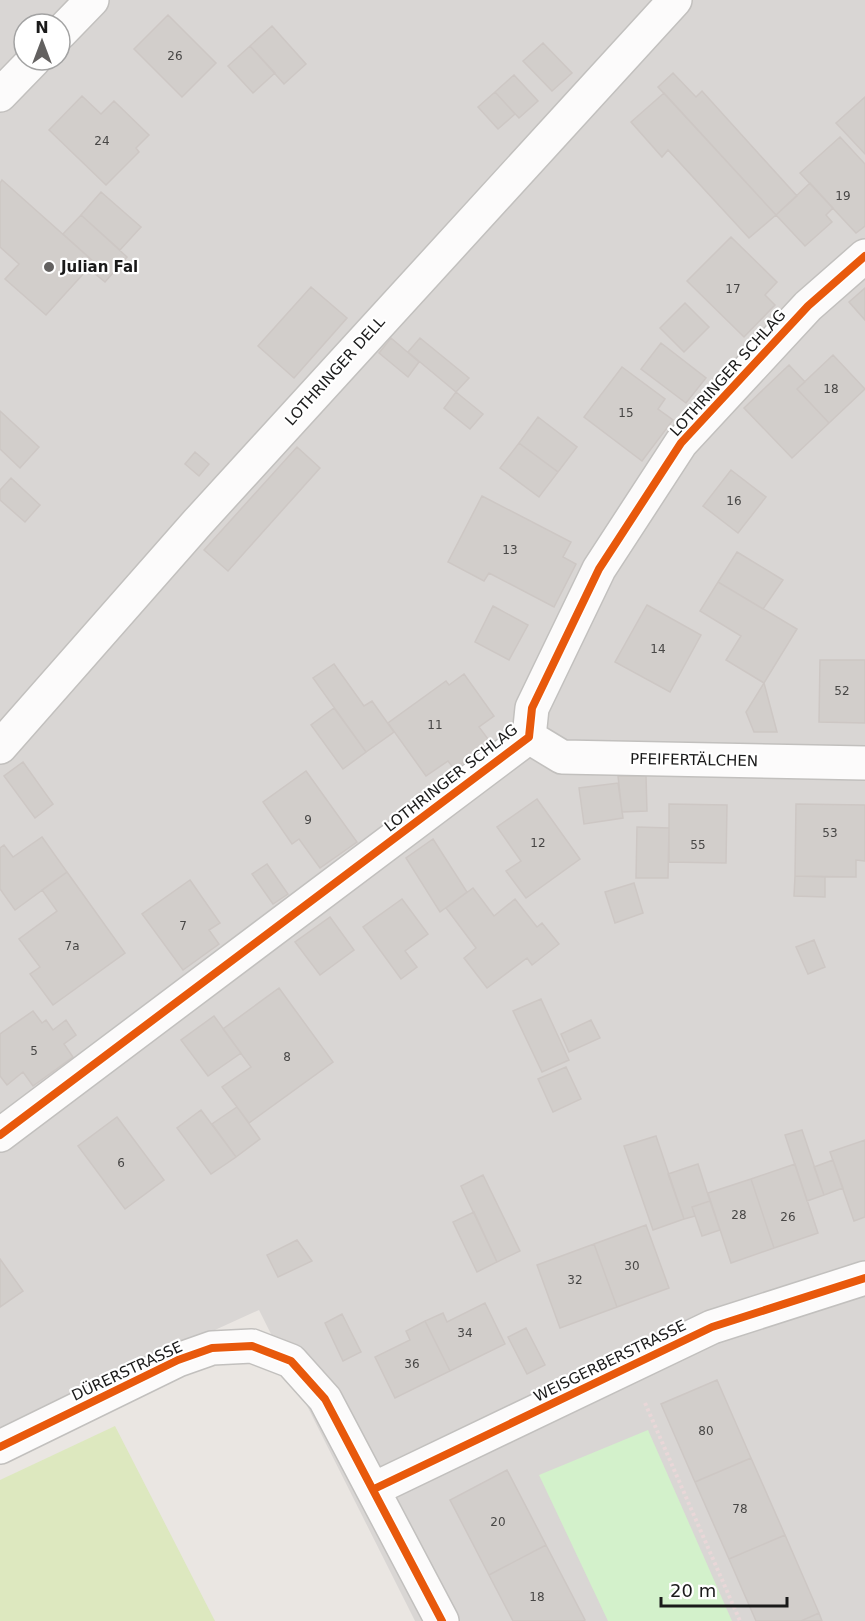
<svg xmlns="http://www.w3.org/2000/svg" width="865" height="1621" viewBox="0 0 865 1621" font-family="'DejaVu Sans',sans-serif">
  <rect width="100%" height="100%" fill="#eae6e2"/>
  <!-- residential -->
  <path fill="#d9d6d4" fill-rule="evenodd" d="M0,0H865V1621H415L259,1310L0,1428ZM24,24H60V60H24Z"/>
  <!-- grass -->
  <path fill="#dde8bf" d="M115,1426L215,1621H0V1480Z"/>
  <!-- park -->
  <path fill="#d3f1cb" d="M648,1430L732,1621H608L539,1475Z"/>
  <!-- building -->
  <path fill="#d2cecb" stroke="#cdc7c4" stroke-width="1.5" d="M168,15L216,63L182,97L134,49Z
    M272,26L306,64L284,84L250,46Z
    M543,43L572,73L552,91L523,61Z
    M250,46L275,73L253,93L228,66Z
    M673,73L696,97L702,91L797,196L776,215L658,87Z
    M514,75L538,101L519,118L495,92Z
    M495,92L515,114L498,129L478,107Z
    M664,93L776,215L749,238L668,150L662,157L631,122Z
    M82,96L101,114L114,101L149,135L136,148L139,152L106,185L49,130Z
    M865,97V154L836,123Z
    M840,137L865,164V226L856,233L800,173Z
    M2,180L94,262L46,315L5,279L19,264L0,247V183Z
    M810,183L833,208L826,215L832,222L805,246L776,215Z
    M101,192L141,227L120,250L81,215Z
    M81,215L127,257L105,282L88,268L94,262L63,234Z
    M731,237L777,282L765,295L775,305L744,337L687,281Z
    M311,287L347,318L294,378L258,346Z
    M865,288V320L849,302Z
    M685,303L709,327L684,352L660,328Z
    M391,338L419,362L408,377L379,353Z
    M420,338L469,378L456,392L408,352Z
    M661,343L706,378L686,403L641,369Z
    M833,355L865,389L829,423L797,389Z
    M789,365L805,382L797,389L829,423L792,458L744,408Z
    M622,367L665,399L658,409L673,420L642,461L584,417Z
    M456,392L483,414L470,429L444,408Z
    M0,411L39,447L20,468L0,449Z
    M538,417L577,447L558,472L519,443Z
    M519,443L558,472L539,497L500,468Z
    M297,447L320,468L228,571L204,550Z
    M195,452L209,464L199,476L185,464Z
    M731,470L766,497L738,533L703,506Z
    M11,478L40,505L25,522L0,500V490Z
    M482,496L571,542L563,557L576,564L554,607L489,573L484,581L448,562Z
    M737,552L783,580L763,609L718,582Z
    M718,582L797,629L764,683L726,660L741,636L700,611Z
    M647,605L701,635L670,692L615,662Z
    M493,606L528,625L509,660L475,642Z
    M820,660H865V723L819,722Z
    M334,664L364,706L372,701L394,732L366,752L313,678Z
    M464,674L494,716L479,727L491,743L454,769L448,761L426,776L388,723L446,681L449,685Z
    M764,683L777,732H754L746,712Z
    M334,708L366,752L343,769L311,725Z
    M23,762L53,804L35,818L4,776Z
    M306,771L357,842L320,868L299,839L292,844L263,802Z
    M618,776H646L647,811L622,812Z
    M618,783L623,818L584,824L579,788Z
    M537,799L580,859L526,898L506,871L521,861L497,827Z
    M669,804L727,805L726,863L669,862Z
    M796,804L865,805V861L856,860V877L795,876Z
    M637,827L669,828L668,878H636Z
    M42,837L67,872L15,910L0,889V848L4,845L13,857Z
    M433,839L467,892L440,912L406,858Z
    M267,864L288,894L273,904L252,874Z
    M67,872L125,953L53,1005L30,974L40,967L19,939L57,911L42,890Z
    M795,876L825,877V897L794,896Z
    M190,880L220,923L209,930L219,944L183,970L142,914Z
    M634,883L643,913L615,923L605,892Z
    M473,888L494,916L515,899L537,927L542,923L559,944L532,965L527,958L487,988L464,958L476,948L446,908Z
    M402,899L428,934L405,951L417,967L401,979L363,927Z
    M330,917L354,950L320,975L295,942Z
    M814,940L825,967L808,974L796,947Z
    M279,988L333,1062L249,1123L222,1087L251,1067L223,1029Z
    M541,999L569,1060L542,1072L513,1011Z
    M33,1011L42,1023L46,1020L53,1030L66,1020L76,1035L64,1044L73,1057L33,1086L23,1072L7,1085L0,1076V1034Z
    M214,1016L241,1053L208,1076L181,1040Z
    M591,1020L600,1038L569,1052L561,1034Z
    M566,1067L581,1099L553,1112L538,1079Z
    M237,1107L260,1139L236,1157L212,1124Z
    M201,1110L236,1157L211,1174L177,1128Z
    M117,1117L164,1180L125,1209L78,1146Z
    M802,1130L824,1195L807,1201L785,1135Z
    M656,1136L684,1219L653,1230L624,1146Z
    M865,1140V1217L854,1221L830,1152Z
    M833,1160L843,1188L824,1195L814,1167Z
    M698,1164L710,1201L692,1207L695,1216L684,1219L668,1174Z
    M795,1164L818,1233L774,1248L751,1179Z
    M483,1175L520,1251L497,1262L461,1186Z
    M751,1179L774,1248L731,1263L708,1193Z
    M710,1201L720,1230L702,1236L692,1207Z
    M474,1212L497,1262L477,1272L453,1222Z
    M646,1225L669,1288L617,1307L594,1244Z
    M297,1240L312,1261L278,1277L267,1255Z
    M594,1244L617,1307L560,1328L537,1265Z
    M0,1259L23,1291L0,1307Z
    M485,1303L505,1344L450,1371L425,1321L443,1313L447,1322Z
    M342,1314L361,1352L343,1361L325,1323Z
    M425,1321L450,1371L395,1398L375,1357L410,1340L406,1331Z
    M526,1328L545,1365L527,1374L508,1337Z
    M717,1380L751,1458L695,1482L661,1404Z
    M751,1458L785,1535L729,1559L695,1482Z
    M507,1470L546,1545L489,1575L450,1500Z
    M785,1535L819,1613L801,1621H756L729,1559Z
    M546,1545L585,1620L583,1621H513L489,1575Z
    M819,1613L822,1621H801Z"/>
  <g fill="none" stroke-linecap="round" stroke-linejoin="round">
    <!-- minor casing -->
    <g stroke="#c2c0be" stroke-width="36">
      <path id="minor" d="M60,33L92,0
        M0,95L34,60
        M529,737L562,757L865,763
        M0,747L198,522L675,0
        M0,1135L529,737L532,708L599,569L681,443L808,306L865,256
        M0,1447L178,1360L212,1348L252,1346L291,1361L325,1399L442,1621
        M374,1489L712,1327L865,1278"/>
    </g>
    <!-- path -->
    <path stroke="#e9d7d8" stroke-width="4" stroke-dasharray="3 3" stroke-linecap="butt" d="M645,1403L740,1621"/>
    <!-- minor -->
    <use href="#minor" stroke="#fcfbfb" stroke-width="33"/>
    <!-- cycleway casing -->
    <g stroke="#fff" stroke-width="11">
      <path id="cycleway" d="M0,1135L529,737L532,708L599,569L681,443L808,306L865,256
        M0,1447L178,1360L212,1348L252,1346L291,1361L325,1399L442,1621
        M374,1489L712,1327L865,1278"/>
    </g>
    <!-- cycleway -->
    <use href="#cycleway" stroke="#e8590c" stroke-width="8"/>
  </g>
  <!-- markers -->
  <circle fill="#636160" stroke="#fff" stroke-width="2" cx="49" cy="267" r="6"/>
  <g text-anchor="middle" stroke-width="4.5" stroke-linejoin="round" paint-order="stroke">
    <!-- number labels -->
    <g font-size="12" fill="#484746">
      <text x="175" y="60">26</text>
      <text x="102" y="145">24</text>
      <text x="843" y="200">19</text>
      <text x="733" y="293">17</text>
      <text x="831" y="393">18</text>
      <text x="626" y="417">15</text>
      <text x="734" y="505">16</text>
      <text x="510" y="554">13</text>
      <text x="658" y="653">14</text>
      <text x="842" y="695">52</text>
      <text x="435" y="729">11</text>
      <text x="308" y="824">9</text>
      <text x="830" y="837">53</text>
      <text x="538" y="847">12</text>
      <text x="698" y="849">55</text>
      <text x="183" y="930">7</text>
      <text x="72" y="950">7a</text>
      <text x="34" y="1055">5</text>
      <text x="287" y="1061">8</text>
      <text x="121" y="1167">6</text>
      <text x="739" y="1219">28</text>
      <text x="788" y="1221">26</text>
      <text x="632" y="1270">30</text>
      <text x="575" y="1284">32</text>
      <text x="465" y="1337">34</text>
      <text x="412" y="1368">36</text>
      <text x="706" y="1435">80</text>
      <text x="740" y="1513">78</text>
      <text x="498" y="1526">20</text>
      <text x="537" y="1601">18</text>
    </g>
    <!-- poi labels -->
    <g font-size="15" font-weight="bold" fill="#1a1a1a" stroke="#fff" text-anchor="start">
      <text x="61" y="272">Julian Fal</text>
    </g>
    <!-- street labels -->
    <g font-size="15" fill="#1a1a1a" stroke="#fff">
      <text transform="translate(335 371) rotate(-48)" y="5">LOTHRINGER DELL</text>
      <text transform="translate(728 373) rotate(-48)" y="5">LOTHRINGER SCHLAG</text>
      <text transform="translate(694 760) rotate(1)" y="5">PFEIFERTÄLCHEN</text>
      <text transform="translate(451 778) rotate(-38)" y="5">LOTHRINGER SCHLAG</text>
      <text transform="translate(610 1361) rotate(-26)" y="5">WEISGERBERSTRASSE</text>
      <text transform="translate(127 1371) rotate(-25)" y="5">DÜRERSTRASSE</text>
    </g>
  </g>
  <!-- north arrow -->
  <g transform="translate(42 42)"><circle r="28" fill="#ffffff" stroke="#a3a3a3" stroke-width="1.5"/>
  <path d="M0-4.5L10 22L0 15L-10 22Z" fill="#636160"/>
  <text y="-9" font-size="16" font-weight="bold" text-anchor="middle" fill="#1a1a1a">N</text>
  </g>
  <!-- scale -->
  <path d="M661 1597v9h126v-9" fill="none" stroke="#1a1a1a" stroke-width="3"/>
  <text x="670" y="1597" font-size="18" fill="#1a1a1a" stroke="#ffffff" stroke-width="4.5" paint-order="stroke">20 m</text>
</svg>
